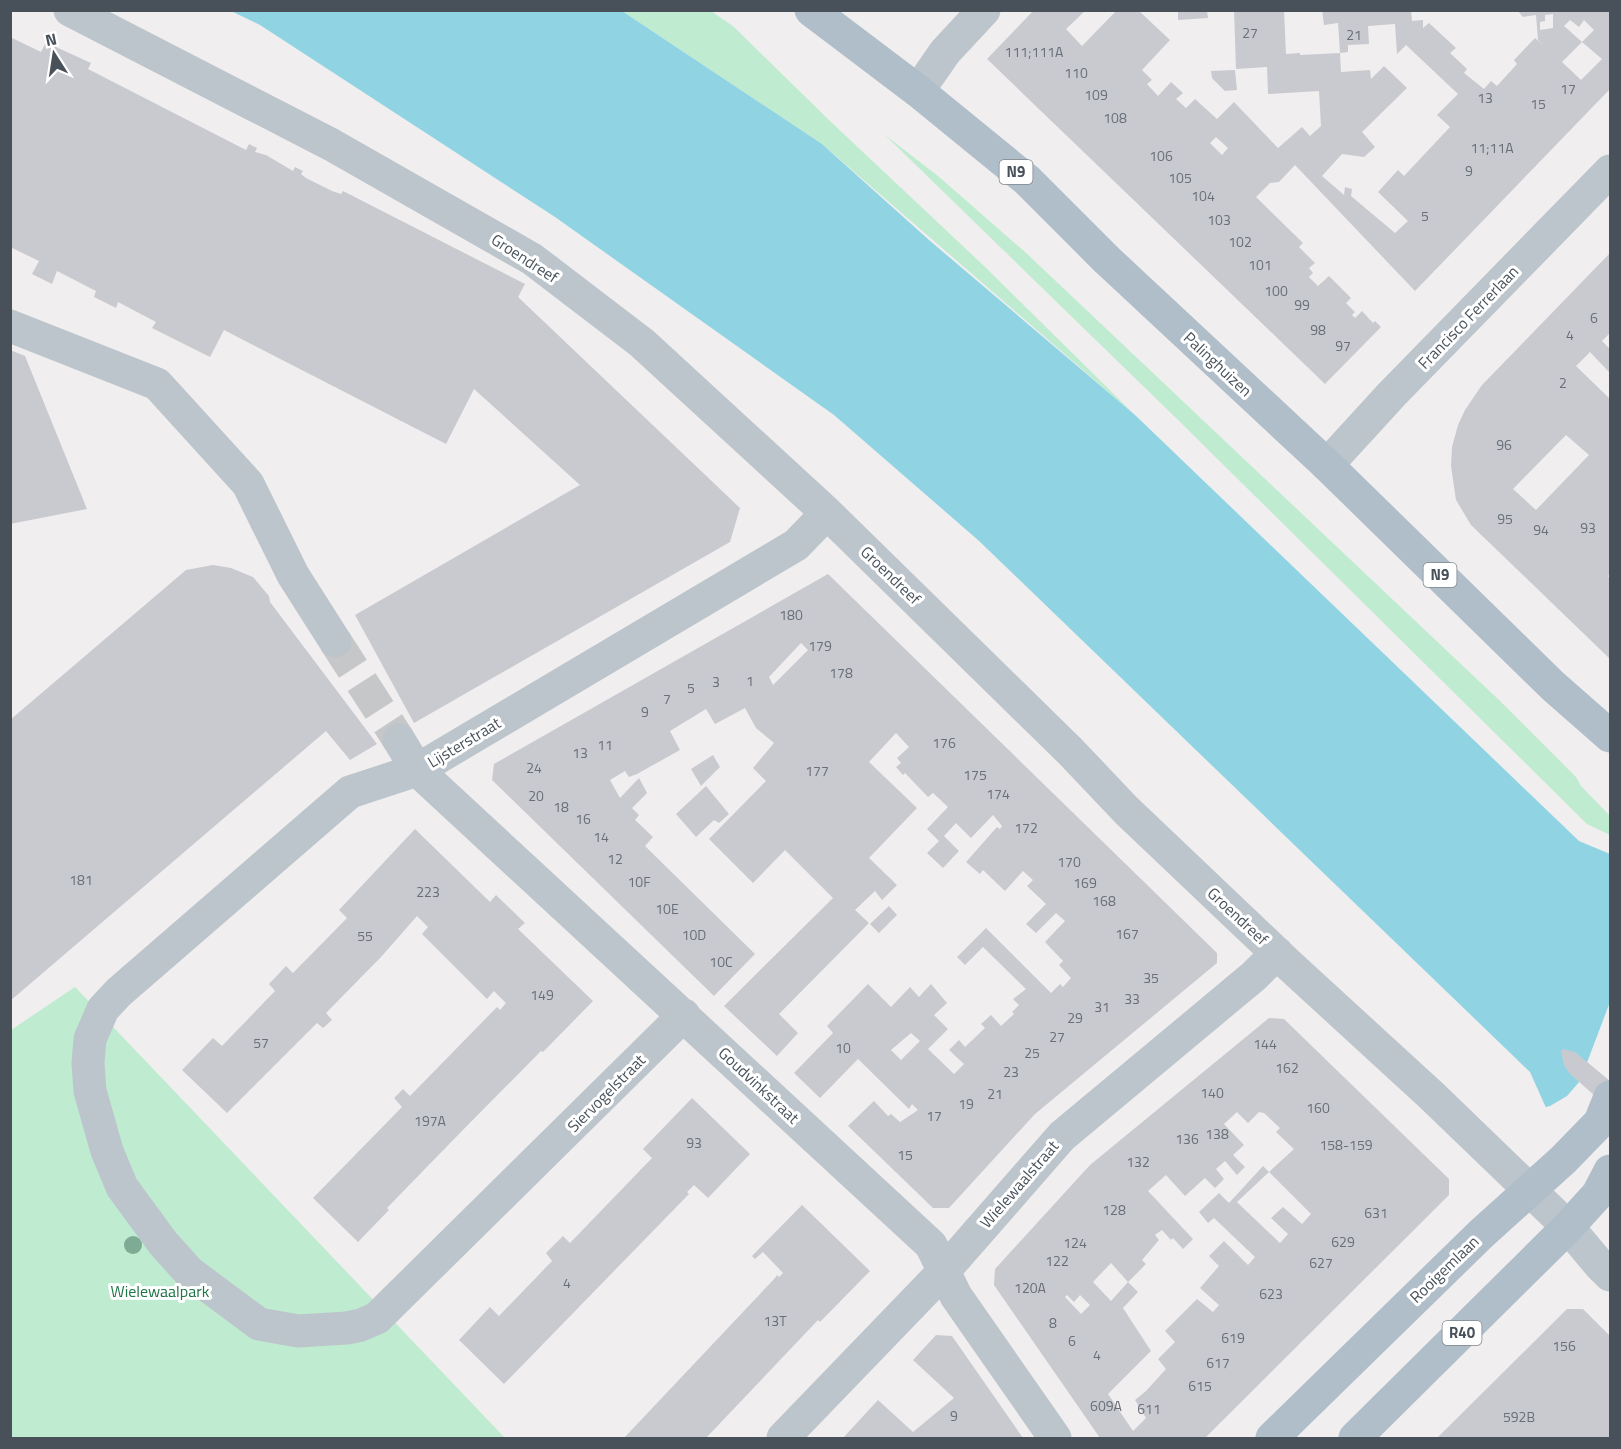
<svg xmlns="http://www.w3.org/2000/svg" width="1621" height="1449" viewBox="0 0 1621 1449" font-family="'Titillium Web',sans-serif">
  <rect width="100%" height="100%" fill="#f0eeee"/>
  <!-- green -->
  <path fill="#bfebd0" d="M622,11H711L734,27L830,121L984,266L1135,415L822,144Z
    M885,135L938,176L1025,252L1500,701L1576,777L1581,786L1610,816V835L1587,824L1175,417Z
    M75,987L505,1438H11V1030Z"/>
  <!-- water -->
  <path fill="#90d4e4" d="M231,11H622L822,144L929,240L1135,415L1579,841L1610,854V1182L1551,1119L1530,1072L978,540L834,415L555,217L260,25Z"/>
  <!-- pier -->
  <path fill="#f0eeee" d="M1610,1002V1185L1549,1121L1542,1108L1550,1106L1567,1096L1580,1081Z"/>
  <!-- building -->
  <path fill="#c9cad0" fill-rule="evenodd" d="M1034,10H1086L1066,29L1082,46L1117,10H1138L1170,40L1142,70L1152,80L1147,84L1158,96L1171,82L1183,93L1176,99L1186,108L1195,99L1217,119L1234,102L1278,148L1302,127L1310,136L1321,126L1319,91L1268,94L1267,67L1236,69L1234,10H1284L1286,54L1300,53V55L1340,53L1341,72L1370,70L1371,79L1384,66L1407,88L1362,132L1375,147L1364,157L1342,154L1322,176L1344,195L1345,187L1352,189L1351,196L1395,233L1408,221L1378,192L1398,170L1404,176L1450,127L1437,115L1458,94L1406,45L1397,54L1395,24L1368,26L1369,44L1348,45V52L1340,53L1338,23L1324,25L1322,10H1411L1412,21L1423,20V28L1429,23L1456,48L1450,53L1467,69L1464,73L1484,89L1491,81L1497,86L1517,64L1514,60L1535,38L1544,46L1538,40L1536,15L1523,17L1517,10H1610V89L1415,291L1295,165L1279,182L1270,183L1256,197L1303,243L1299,247L1315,263L1309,268L1313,273L1309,277L1318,286L1329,276L1351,298L1346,303L1355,312L1352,315L1355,318L1362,311L1373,323L1375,321L1381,327L1325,384L987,59ZM1553,14V28L1540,30V22L1545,21V15ZM1570,20L1579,27L1584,20L1594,30L1582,42L1602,59L1581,80L1562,62L1582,42L1564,26ZM1216,137L1228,148L1222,155L1210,143Z
    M1178,10H1207L1208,18L1178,20Z
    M10,37L41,52L47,40L57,45L56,47L91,63L88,69L246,150L249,144L257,148L255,152L266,155L293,171L295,167L303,171L301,174L306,178L332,191L341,194L343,191L525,284L518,297L740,508L730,542L414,723L355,615L580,485L474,389L446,444L224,330L210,357L152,328L156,322L118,302L116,308L94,297L96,291L57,271L52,284L32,274L39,261L10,247Z
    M1235,70L1237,90L1225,91L1212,78L1211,71Z
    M1610,253V333L1602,341L1610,349V373L1590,352L1576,366L1610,399V574L1608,576L1610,579V659L1471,525L1456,500L1451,466L1452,447L1458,425L1465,410L1482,385ZM1566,435L1589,455L1536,510L1513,489Z
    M10,350L25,356L87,509L10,524Z
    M213,565L231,568L253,577L269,596L270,602L377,744L350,760L326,731L10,1001V720L186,570Z
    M828,574L1217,953V963L1035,1114L949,1208H933L848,1126L874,1101L888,1116L891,1114L900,1122L918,1110L912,1104L909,1109L858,1059L820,1098L794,1073L833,1033L827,1026L868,984L891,1007L910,987L919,997L931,984L947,1003L934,1015L948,1029L928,1049L954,1074L964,1064L949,1050L959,1040L965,1047L985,1028L981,1024L991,1015L1001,1026L1014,1014L1012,1012L1019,1005L1013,999L1026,989L983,947L965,965L957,957L986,928L1051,993L1060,984L1063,987L1071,978L1059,965L1063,961L1045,942L1065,921L1056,913L1036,933L1026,924L1046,904L1027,886L1033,880L1023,871L1005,891L983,870L980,874L966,862L997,827L1000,829L1002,826L993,815L971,838L956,823L944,836L959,851L943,868L927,853L939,841L927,829L948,807L933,793L928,797L905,773L903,775L896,767L901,763L897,758L909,747L896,733L869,762L917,808L869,858L897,885L882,900L875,891L855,910L869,923L779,1014L798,1033L777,1056L724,1006L833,898L785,850L753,883L709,839L766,781L753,768L774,743L756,728L745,708L715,724L706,709L670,731L680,750L637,774L629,777L625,771L610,780L620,798L639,778L647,793L632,808L639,815L635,820L653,837L645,846L755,954L714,996L492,780L494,764ZM801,643L808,650L773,685L769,677ZM911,1033L920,1041L901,1060L891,1050Z
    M713,755L720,767L701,786L691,769Z
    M706,786L729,814L719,823L714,820L696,837L676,814Z
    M415,829L490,902L496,895L525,923L518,929L593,1001L543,1052L541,1051L458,1135L387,1208L389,1210L358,1242L313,1198L402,1107L394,1098L403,1089L410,1096L497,1007L500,1010L506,1003L494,991L487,999L422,934L428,927L417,916L381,957L326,1013L332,1020L323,1028L317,1023L227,1113L182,1070L213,1038L222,1046L275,991L269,984L286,966L293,973L347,918L339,910Z
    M889,906L897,915L879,933L870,924Z
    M1269,1018L1284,1019L1449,1179V1195L1205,1438H1100L994,1285L995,1269L1090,1165ZM1237,1112L1248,1123L1259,1112L1264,1113L1280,1128L1276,1132L1294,1149L1269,1172L1311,1214L1302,1224L1283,1207L1271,1218L1288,1234L1280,1243L1240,1205L1237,1202L1269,1172L1263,1166L1229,1203L1219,1193L1199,1212L1208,1223L1214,1218L1255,1257L1248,1265L1224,1241L1209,1256L1219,1266L1200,1288L1219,1305L1213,1312L1197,1299L1165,1331L1175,1342L1158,1359L1166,1369L1146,1391L1135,1400L1146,1418L1133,1431L1108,1394L1151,1351L1123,1308L1138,1292L1128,1282L1111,1301L1093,1282L1111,1263L1128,1282L1146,1264L1142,1260L1159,1240L1155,1235L1162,1230L1171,1240L1173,1238L1183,1249L1193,1239L1148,1191L1166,1175L1185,1196L1205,1178L1215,1188L1224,1179L1216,1169L1225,1161L1237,1175L1245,1167L1233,1155L1244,1145L1224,1124ZM1067,1295L1074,1302L1080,1295L1090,1305L1081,1314L1065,1297Z
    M1563,1049L1575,1052L1610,1081V1109L1570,1074L1564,1065L1561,1051Z
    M692,1098L750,1154L708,1198L694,1185L687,1192L689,1194L504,1384L459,1340L490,1307L499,1316L552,1261L546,1253L563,1236L570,1243L597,1215L652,1158L643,1149Z
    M802,1205L870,1271L820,1322L818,1320L706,1438H624L775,1278L777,1275L779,1277L783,1273L763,1252L755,1259L752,1256Z
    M1567,1309H1583L1610,1336V1438H1437Z
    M936,1335L952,1336L1023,1438H843L878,1400L913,1432L954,1398L913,1360Z"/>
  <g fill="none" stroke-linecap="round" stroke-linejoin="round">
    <!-- minor-tunnel -->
    <path stroke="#c6c7c9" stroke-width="33" stroke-dasharray="33 16" stroke-linecap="butt" d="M335,641L399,740"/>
    <!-- minor -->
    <path stroke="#bdc5cc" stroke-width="33" d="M70,10L332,145L532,259L642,343L827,513L1070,751L1126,810L1288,964L1432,1096L1568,1227L1599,1264L1610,1275
      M918,91L945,52L984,10
      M10,326L157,384L248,484L293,575L335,641
      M1327,465L1392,394L1610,171
      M399,740L417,770L931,1245L956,1296L1055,1438
      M684,1015L377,1318L361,1325L347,1328L298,1331L259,1324L189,1272L163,1243L122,1187L107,1151L90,1091L88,1063L90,1039L103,1009L119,992L350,792L417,770L796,545L827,513
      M783,1438L944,1271L1062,1136L1254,976L1277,953"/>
    <!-- major -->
    <path stroke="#b0beca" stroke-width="33" d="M811,10L918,91L1027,180L1107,260L1327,465L1553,686L1610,736
      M1272,1438L1481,1234L1563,1160L1600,1122L1610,1097
      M1355,1438L1568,1227L1598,1194L1610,1171"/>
  </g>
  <!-- trees -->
  <circle fill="#7dab93" cx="133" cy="1245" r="9"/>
  <g text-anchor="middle" stroke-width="6" stroke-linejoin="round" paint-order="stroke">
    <!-- number labels -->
    <g font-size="14" fill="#686f78">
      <text x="1250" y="38">27</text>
      <text x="1354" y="40">21</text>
      <text x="1034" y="57">111;111A</text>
      <text x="1076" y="78">110</text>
      <text x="1568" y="94">17</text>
      <text x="1096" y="100">109</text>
      <text x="1485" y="103">13</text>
      <text x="1538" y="109">15</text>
      <text x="1115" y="123">108</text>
      <text x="1492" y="153">11;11A</text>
      <text x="1161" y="161">106</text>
      <text x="1469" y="176">9</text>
      <text x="1180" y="183">105</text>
      <text x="1203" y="201">104</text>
      <text x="1425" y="221">5</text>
      <text x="1219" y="225">103</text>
      <text x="1240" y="247">102</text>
      <text x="1260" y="270">101</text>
      <text x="1276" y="296">100</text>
      <text x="1302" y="310">99</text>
      <text x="1594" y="323">6</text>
      <text x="1318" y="335">98</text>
      <text x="1570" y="340">4</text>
      <text x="1343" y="351">97</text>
      <text x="1563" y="388">2</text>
      <text x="1504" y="450">96</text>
      <text x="1505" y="524">95</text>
      <text x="1588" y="533">93</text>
      <text x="1541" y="535">94</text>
      <text x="791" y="620">180</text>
      <text x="820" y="651">179</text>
      <text x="841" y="678">178</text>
      <text x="750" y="686">1</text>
      <text x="716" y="687">3</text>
      <text x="691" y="693">5</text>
      <text x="667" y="704">7</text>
      <text x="645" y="717">9</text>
      <text x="944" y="748">176</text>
      <text x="605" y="750">11</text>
      <text x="580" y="758">13</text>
      <text x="534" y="773">24</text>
      <text x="817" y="776">177</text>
      <text x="975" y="780">175</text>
      <text x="998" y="799">174</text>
      <text x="536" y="801">20</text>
      <text x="561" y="812">18</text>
      <text x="583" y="824">16</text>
      <text x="1026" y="833">172</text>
      <text x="601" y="842">14</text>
      <text x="615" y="864">12</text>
      <text x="1069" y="867">170</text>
      <text x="81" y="885">181</text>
      <text x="639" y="887">10F</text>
      <text x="1085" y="888">169</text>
      <text x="428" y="897">223</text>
      <text x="1104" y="906">168</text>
      <text x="667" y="914">10E</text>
      <text x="1127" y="939">167</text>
      <text x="694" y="940">10D</text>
      <text x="365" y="941">55</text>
      <text x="721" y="967">10C</text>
      <text x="1151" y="983">35</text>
      <text x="542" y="1000">149</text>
      <text x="1132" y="1004">33</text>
      <text x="1102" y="1012">31</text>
      <text x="1075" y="1023">29</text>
      <text x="1057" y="1042">27</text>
      <text x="261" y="1048">57</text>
      <text x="1265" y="1049">144</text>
      <text x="843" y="1053">10</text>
      <text x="1032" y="1058">25</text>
      <text x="1287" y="1073">162</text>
      <text x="1011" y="1077">23</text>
      <text x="1212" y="1098">140</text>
      <text x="995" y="1099">21</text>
      <text x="966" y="1109">19</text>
      <text x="1318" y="1113">160</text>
      <text x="934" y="1121">17</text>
      <text x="430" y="1126">197A</text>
      <text x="1217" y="1139">138</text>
      <text x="1187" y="1144">136</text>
      <text x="694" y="1148">93</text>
      <text x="1346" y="1150">158-159</text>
      <text x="905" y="1160">15</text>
      <text x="1138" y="1167">132</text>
      <text x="1114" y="1215">128</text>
      <text x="1376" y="1218">631</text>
      <text x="1343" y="1247">629</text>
      <text x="1075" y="1248">124</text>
      <text x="1057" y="1266">122</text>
      <text x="1321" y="1268">627</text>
      <text x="567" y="1288">4</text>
      <text x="1030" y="1293">120A</text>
      <text x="1271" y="1299">623</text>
      <text x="775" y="1326">13T</text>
      <text x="1053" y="1328">8</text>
      <text x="1233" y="1343">619</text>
      <text x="1072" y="1346">6</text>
      <text x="1564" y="1351">156</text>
      <text x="1097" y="1360">4</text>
      <text x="1218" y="1368">617</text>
      <text x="1200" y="1391">615</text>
      <text x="1106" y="1411">609A</text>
      <text x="1149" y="1414">611</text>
      <text x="954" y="1421">9</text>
      <text x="1519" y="1422">592B</text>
    </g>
    <!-- shield labels -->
    <g fill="#fff" stroke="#7f858c" stroke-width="1.5">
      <rect x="999.5" y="160" width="33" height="24" rx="4.5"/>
      <rect x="1423.5" y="563" width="33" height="24" rx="4.5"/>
      <rect x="1442.5" y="1321" width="39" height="24" rx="4.5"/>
    </g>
    <g font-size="15" font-weight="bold" fill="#48515a">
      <text x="1016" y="177">N9</text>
      <text x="1440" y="580">N9</text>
      <text x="1462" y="1338">R40</text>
    </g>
    <!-- street labels -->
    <g font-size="16" fill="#48515a" stroke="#fff">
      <text transform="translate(525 258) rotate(33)" y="6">Groendreef</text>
      <text transform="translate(1468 317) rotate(-46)" y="6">Francisco Ferrerlaan</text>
      <text transform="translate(1218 364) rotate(43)" y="6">Palinghuizen</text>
      <text transform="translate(891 575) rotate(44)" y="6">Groendreef</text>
      <text transform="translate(464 742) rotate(-31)" y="6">Lijsterstraat</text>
      <text transform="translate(1238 916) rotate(43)" y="6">Groendreef</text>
      <text transform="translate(759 1085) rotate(43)" y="6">Goudvinkstraat</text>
      <text transform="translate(606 1093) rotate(-45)" y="6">Siervogelstraat</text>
      <text transform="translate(1019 1184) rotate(-49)" y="6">Wielewaalstraat</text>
      <text transform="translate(1444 1269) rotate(-44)" y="6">Rooigemlaan</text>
    </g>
    <!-- park labels -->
    <g font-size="16" fill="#1f7548" stroke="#fff">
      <text x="160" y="1297">Wielewaalpark</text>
    </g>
  </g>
  <!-- border -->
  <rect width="1621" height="1449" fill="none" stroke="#48515a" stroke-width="24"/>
  <!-- north arrow -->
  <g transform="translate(54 54) rotate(348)" stroke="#ffffff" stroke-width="4.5" paint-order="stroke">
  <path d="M0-4.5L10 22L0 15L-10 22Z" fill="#48515a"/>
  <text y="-9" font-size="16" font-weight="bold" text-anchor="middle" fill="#48515a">N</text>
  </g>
</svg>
